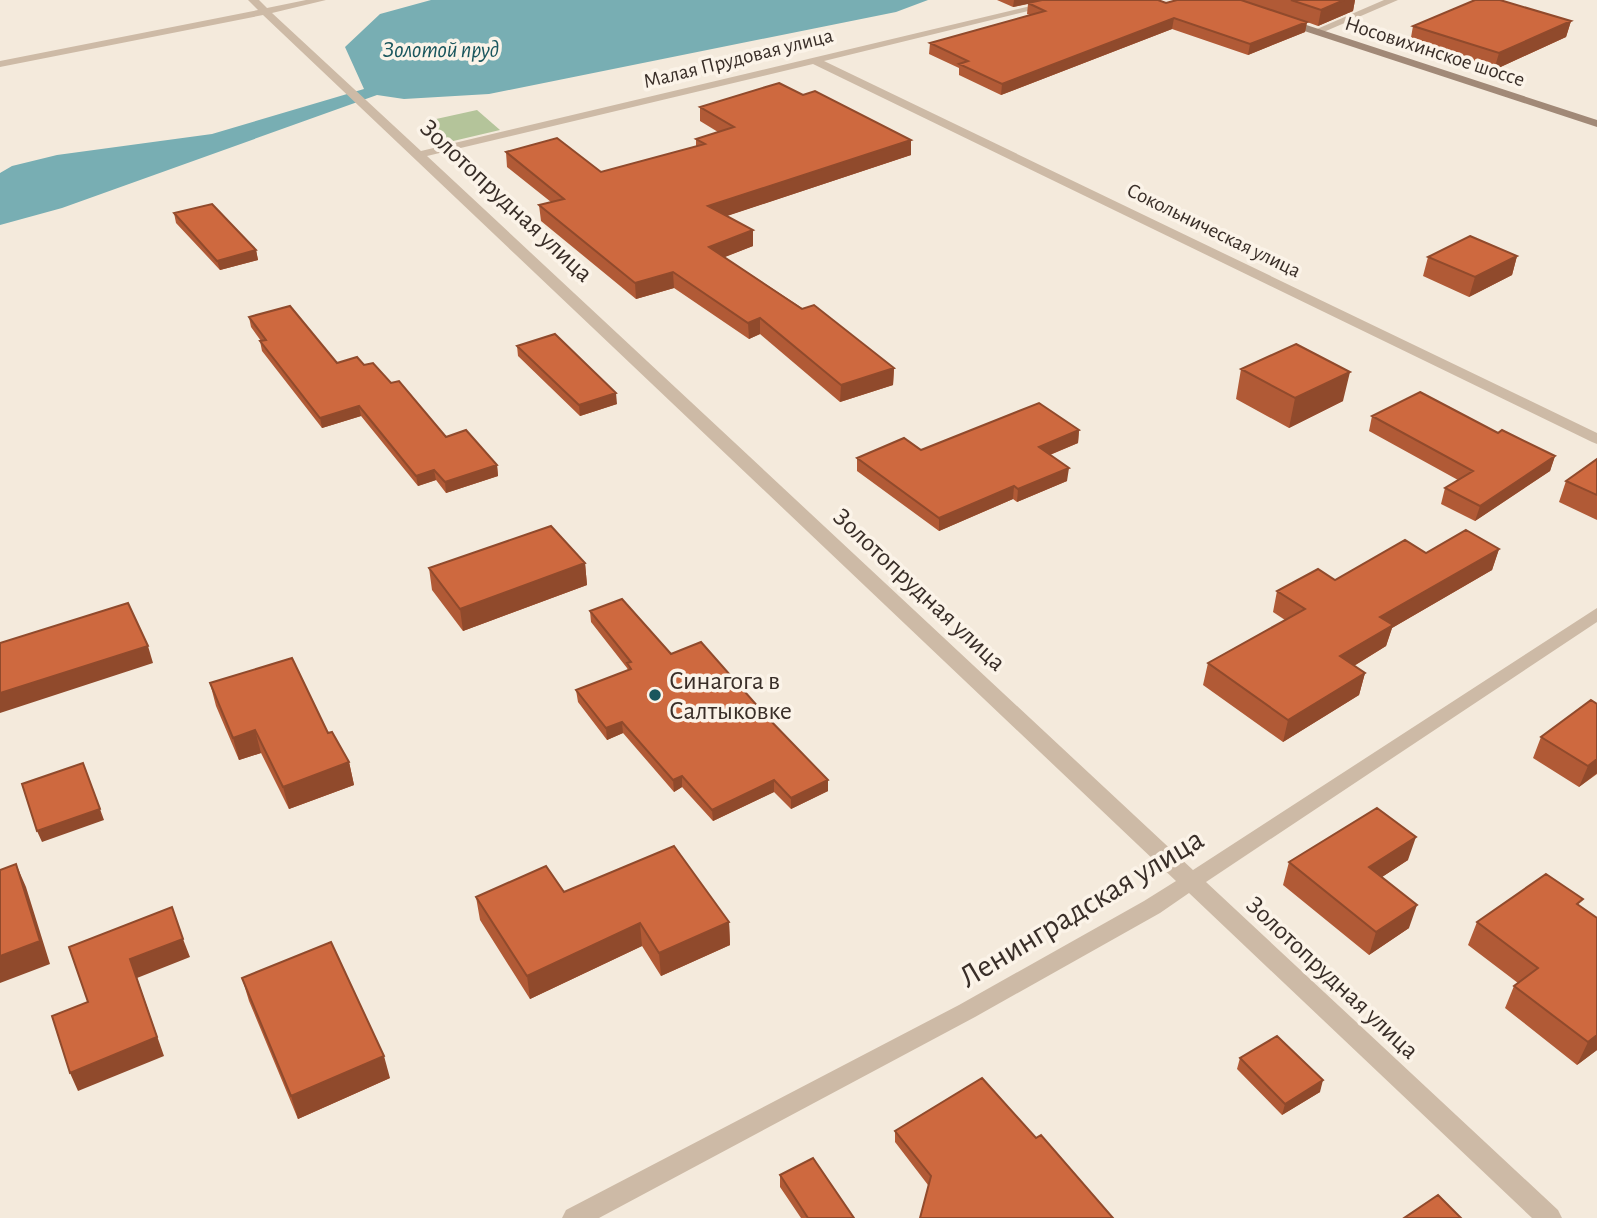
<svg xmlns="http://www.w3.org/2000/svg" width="1597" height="1218" viewBox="0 0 1597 1218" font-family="'Alegreya Sans',sans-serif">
  <rect width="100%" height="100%" fill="#f4eadc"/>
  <!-- green -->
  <path fill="#b4c49a" d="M477,110L500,130L449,142L427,121Z"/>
  <!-- water -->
  <path fill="#78aeb3" d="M431,0H928L896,12L489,94L404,99L377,95L62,208L0,225V173L12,166L57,155L212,134L364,89L345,47L380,14Z"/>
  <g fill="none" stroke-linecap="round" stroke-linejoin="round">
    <!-- minor -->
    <path fill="#cdbaa6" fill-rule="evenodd" d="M248,0H259L267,8L306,0H326L272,13L421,151L1056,0H1073L824,61L1597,433V444L1592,442L813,64L427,156L1193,870L1597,608V622L1206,882L1558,1210L1562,1218H1532L1189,893L1160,913L975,1017L599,1218H562L566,1210L959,1005L1144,901L1176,881L263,15L0,67V61L258,10Z
      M1384,0H1398L1319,34L1310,32Z"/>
    <!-- secondary -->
    <path fill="#a18977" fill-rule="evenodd" d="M1280,19H1288L1597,120V127L1280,23Z"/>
  </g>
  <!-- wall -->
  <path fill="#b15a36" d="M997,0H1158L1166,3L1177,0H1355L1353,11L1318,26L1307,22L1305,32L1248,55L1172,29L1001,95L959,75V68L929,54L930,43L1030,15L1027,14L1028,4L1013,7Z
    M1571,21L1566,37L1494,70L1410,43L1413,26Z
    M803,95L911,140V155L726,216L753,230V246L724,257L894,368L893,385L840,402L760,334L749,339L674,288L636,299L541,221L539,205L551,202L507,167L506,152L601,172L696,147V139L718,132L700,121V107Z
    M174,213L256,250L258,260L220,270L176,223Z
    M1517,256L1512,275L1469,297L1423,276L1428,257Z
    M249,317L337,363L364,365L391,383L446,437L497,465L498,476L446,493L436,480L418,486L361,416L322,428L262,351L260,341H261L251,327Z
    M517,346L617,404L580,416L518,356Z
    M1241,369L1343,401L1289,428L1236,399Z
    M1372,416L1498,433L1555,456L1550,471L1475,521L1441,504L1445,488L1458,480L1369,431Z
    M1079,430L1078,443L1050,455L1067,481L1017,502L1013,499L939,531L857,471V458Z
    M1597,459V520L1559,502L1566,481Z
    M1499,549L1492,570L1392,628L1386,646L1354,666L1365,673L1359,695L1283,742L1203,685L1208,663L1285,620L1273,612L1277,591L1335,580L1426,553Z
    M585,563L587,585L463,631L432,590L429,568Z
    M590,611L671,654L767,717L828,780V791L791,809L774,792L713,821L682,787L674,792L623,733L607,740L578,702L576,690L628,670L627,668L591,622Z
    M210,683L328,733L349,762L354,785L289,809L261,753L239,760L216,706Z
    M1597,704V774L1579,787L1533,758L1541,737Z
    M1408,860L1382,877L1409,928L1369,955L1283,885L1289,862Z
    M564,892L729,922L730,945L661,976L642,946L530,999L480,920L476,897Z
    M1580,906L1597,918V1050L1577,1065L1505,1008L1514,986L1518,983L1468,945L1477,922Z
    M242,978L390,1078L298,1119L249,1001Z
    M1240,1058L1320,1092L1282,1115L1237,1069Z
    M982,1078L928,1185L895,1142V1131Z
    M780,1175L854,1218H801L780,1187Z"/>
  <!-- shaded-wall -->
  <path fill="#904a2c" d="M1014,0H1045L1013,7Z
    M1344,0H1355L1353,11L1318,26L1321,10Z
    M1174,18L1172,29L1001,95L1002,84Z
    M1571,21L1566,37L1494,70L1499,53Z
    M1307,22L1305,32L1248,55L1250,44Z
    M911,140V155L709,222L708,206Z
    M753,230V246L710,263L709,247Z
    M256,250L258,260L220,270L217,261Z
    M1517,256L1512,275L1469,297L1475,277Z
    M673,272L674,288L636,299L635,283Z
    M760,318V334L749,339L748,323Z
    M894,368L893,385L840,402L841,385Z
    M1350,372L1343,401L1289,428L1295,398Z
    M616,393L617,404L580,416L579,405Z
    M359,406L361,416L322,428L320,418Z
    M1079,430L1078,443L1037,460L1039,447Z
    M1555,456L1550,471L1475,521L1480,506Z
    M497,465L498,476L446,493L445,482Z
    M1069,468L1067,481L1017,502L1018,489Z
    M434,470L436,480L418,486L416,476Z
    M1014,486L1013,499L939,531V518Z
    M1499,549L1492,570L1392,628L1386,646L1334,678L1340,656L1380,617Z
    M585,563L587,585L463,631L460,609Z
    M148,646L153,663L0,713V693Z
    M1365,673L1359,695L1283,742L1288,720Z
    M622,722L623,733L607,740L606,728Z
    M255,730L261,753L239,760L233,738Z
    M1597,759V773L1579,787L1588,766Z
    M349,762L354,785L289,809L283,787Z
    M682,776V787L674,792L673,780Z
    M774,780V792L713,821L712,810Z
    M828,780V791L791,809V798Z
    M100,809L104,820L42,842L37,831Z
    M1416,837L1408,860L1362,890L1369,867Z
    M16,864L26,887L50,964L0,983V956Z
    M1417,905L1409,928L1369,955L1376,932Z
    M729,922L730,945L661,976L659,953Z
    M640,923L642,946L530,999L527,976Z
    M183,939L190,957L137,978L164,1056L78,1091L70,1073L130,959Z
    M1597,1035V1050L1577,1065L1588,1042Z
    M384,1056L390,1078L298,1119L291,1096Z
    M1323,1080L1320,1092L1282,1115L1285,1104Z"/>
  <!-- building -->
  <path fill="#ce693f" stroke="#904a2c" stroke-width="2" d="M1042,0H1158L1166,3L1177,0H1241L1307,22L1250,44L1174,18L1002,84L959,64L968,61L930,43L1045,11L1028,3Z
    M1291,0H1344L1321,10Z
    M1475,0H1500L1571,21L1499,53L1413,26Z
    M779,83L803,95L815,91L911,140L708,206L753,230L709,247L802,309L814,305L894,368L841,385L760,318L748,323L673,272L635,283L539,205L564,199L506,152L557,138L601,172L705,144L696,139L734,127L700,107Z
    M212,204L256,250L217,261L174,213Z
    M1470,236L1517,256L1475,277L1428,257Z
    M290,306L337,363L357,357L364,365L373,363L391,383L399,381L446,437L466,430L497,465L445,482L434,470L416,476L359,406L320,418L260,341L266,340L249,317Z
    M555,334L616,393L579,405L517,346Z
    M1296,344L1350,372L1295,398L1241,369Z
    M1420,392L1498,433L1502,430L1555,456L1480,506L1445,488L1473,471L1372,416Z
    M1039,403L1079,430L1039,447L1069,468L1018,489L1014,486L939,518L857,458L904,438L921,450Z
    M1597,459V495L1566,481Z
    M551,526L585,563L460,609L429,568Z
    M1466,530L1499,549L1380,617L1393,625L1340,656L1365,673L1288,720L1208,663L1305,609L1277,591L1318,569L1335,580L1405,540L1426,553Z
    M622,599L671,654L701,642L767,717L828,780L791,798L774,780L712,810L682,776L673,780L622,722L606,728L576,690L631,669L627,663L631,662L590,611Z
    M128,603L148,646L0,693V643Z
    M292,658L328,733L332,732L349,762L283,787L255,730L233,738L210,683Z
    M1591,700L1597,704V759L1588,766L1541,737Z
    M83,763L100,809L37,831L22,784Z
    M1377,808L1416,837L1369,867L1417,905L1376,932L1289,862Z
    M674,846L729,922L659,953L640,923L527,976L476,897L546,866L564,892Z
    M16,864L40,941L0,956V870Z
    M1546,874L1583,899L1577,904L1597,918V1035L1588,1042L1514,986L1538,968L1477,922Z
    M172,907L183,939L130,959L157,1037L70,1073L52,1016L88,1002L69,947Z
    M331,942L384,1056L291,1096L242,978Z
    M1277,1036L1323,1080L1285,1104L1240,1058Z
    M982,1078L1036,1138L1041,1135L1113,1218H920L931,1176L895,1131Z
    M813,1158L854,1218H808L780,1175Z
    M1438,1195L1461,1218H1404Z"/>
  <!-- markers -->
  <circle fill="#1a565d" stroke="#fbf3e8" stroke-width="2.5" cx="655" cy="695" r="7"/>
  <g text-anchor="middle" stroke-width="7" stroke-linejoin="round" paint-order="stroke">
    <!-- far-street labels -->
    <g font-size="21" fill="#392e28" stroke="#fbf3e8">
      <text transform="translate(1435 51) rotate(18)" y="7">Носовихинское шоссе</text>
      <text transform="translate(738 58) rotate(-14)" y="7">Малая Прудовая улица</text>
      <text transform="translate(1214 230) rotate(26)" y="7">Сокольническая улица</text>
    </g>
    <!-- far-water labels -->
    <g font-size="23" font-style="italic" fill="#1a565d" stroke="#fbf3e8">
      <text x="441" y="57">Золотой пруд</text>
    </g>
    <!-- street labels -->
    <g font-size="26" fill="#392e28" stroke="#fbf3e8">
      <text transform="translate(507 200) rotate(43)" y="9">Золотопрудная улица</text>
      <text transform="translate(920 589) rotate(43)" y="9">Золотопрудная улица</text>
      <text transform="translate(1333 977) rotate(43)" y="9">Золотопрудная улица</text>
    </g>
    <!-- poi labels -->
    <g font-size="26" fill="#392e28" stroke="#fbf3e8" text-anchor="start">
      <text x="669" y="689">Синагога в<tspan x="669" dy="30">Салтыковке</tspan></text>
    </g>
    <!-- near-street labels -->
    <g font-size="32" fill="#392e28" stroke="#fbf3e8">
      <text transform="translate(1081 907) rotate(-31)" y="11">Ленинградская улица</text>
    </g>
  </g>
</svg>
